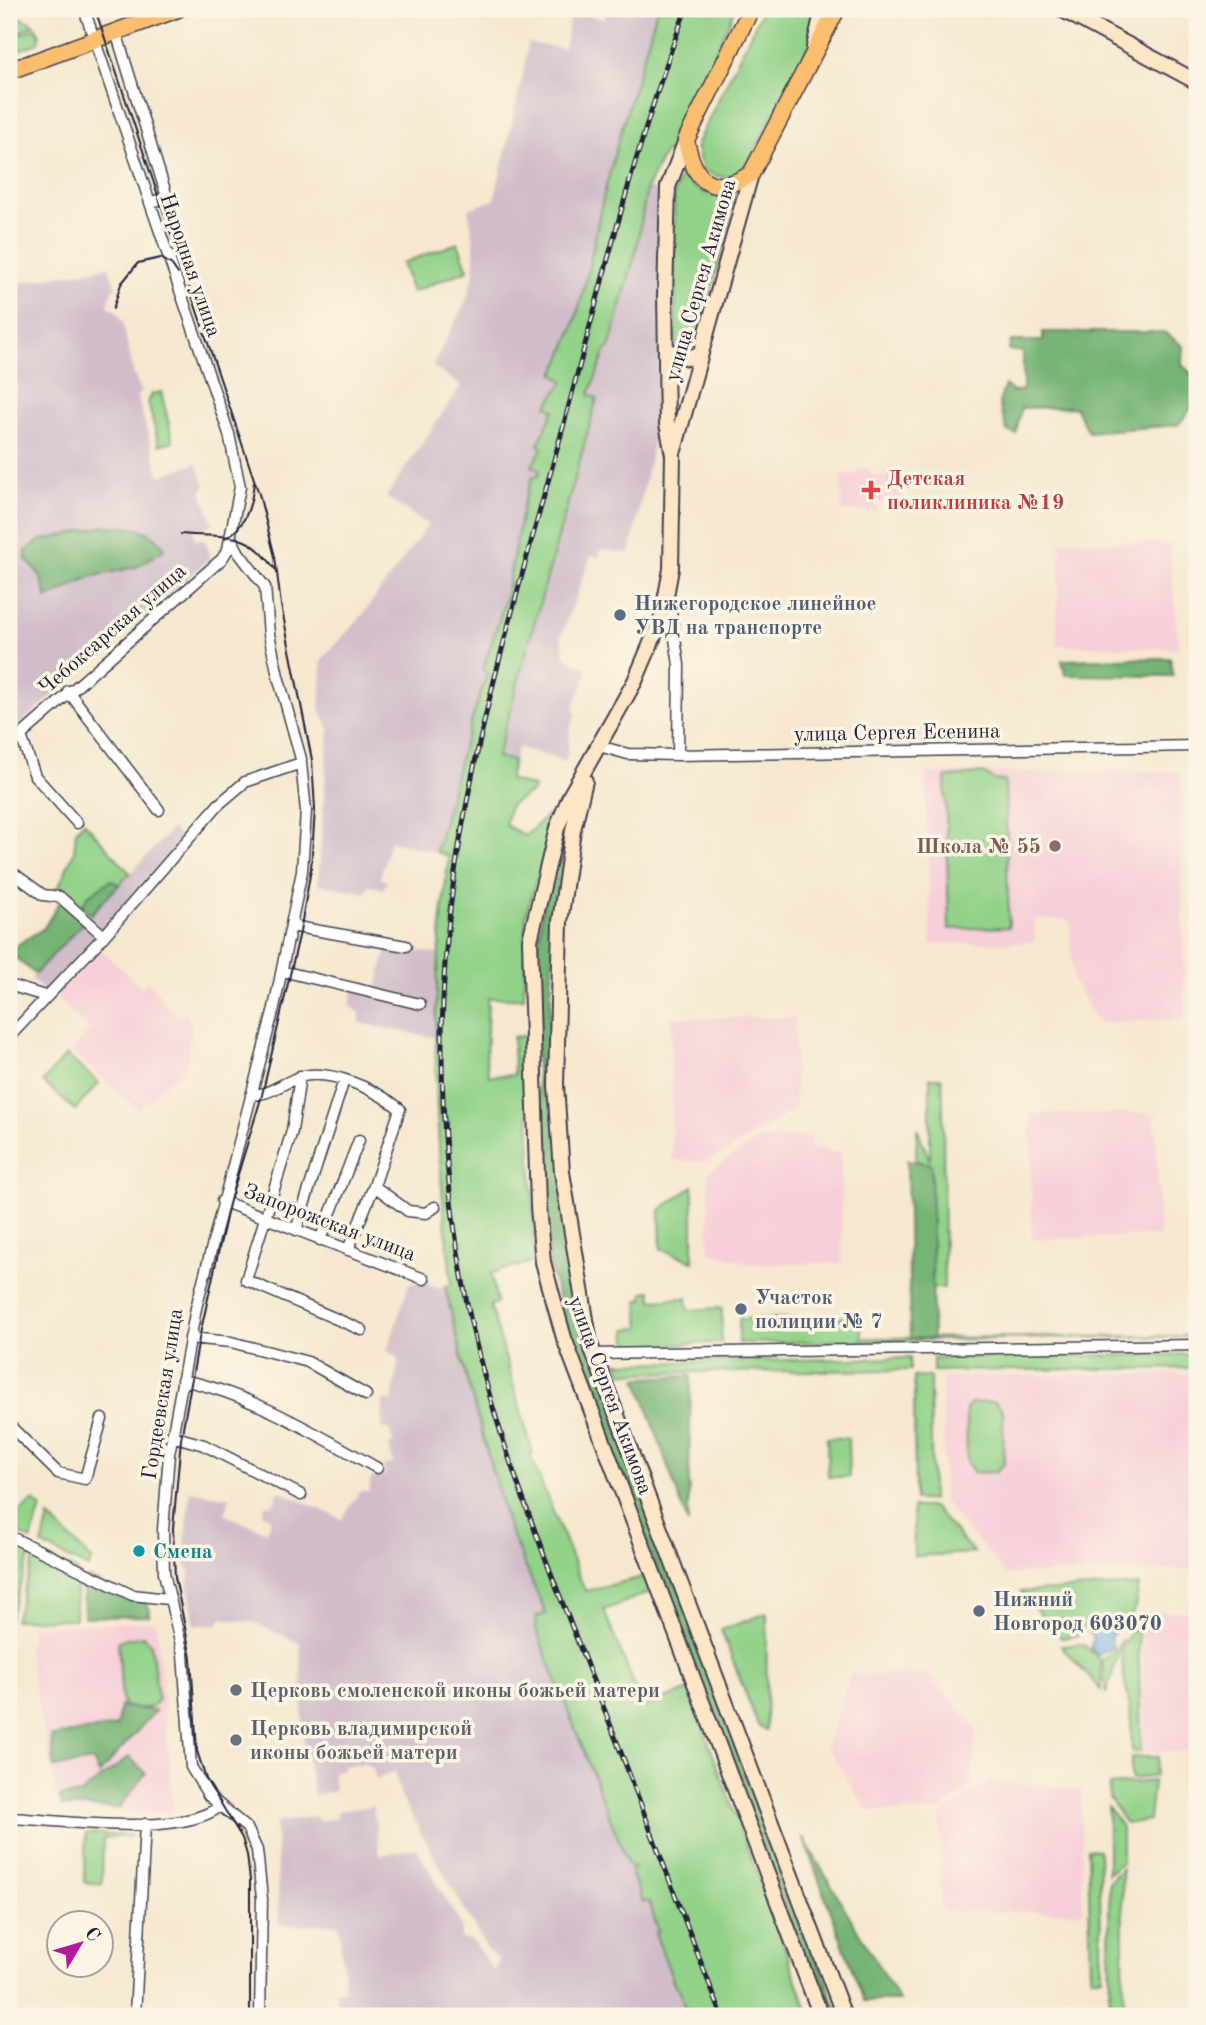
<svg xmlns="http://www.w3.org/2000/svg" width="1206" height="2025" viewBox="0 0 1206 2025" font-family="'Old Standard TT',serif">
  <rect width="100%" height="100%" fill="#fcf5e5"/>
  <filter id="ink" filterUnits="userSpaceOnUse"><feTurbulence type="fractalNoise" baseFrequency=".0143" numOctaves="2"/><feDisplacementMap in="SourceGraphic" scale="14" xChannelSelector="R" yChannelSelector="G"/><feConvolveMatrix kernelMatrix="1 2 1 2 8 2 1 2 1" color-interpolation-filters="sRGB"/></filter>
  <filter id="wash" filterUnits="userSpaceOnUse"><feTurbulence type="fractalNoise" baseFrequency=".00686" numOctaves="4" result="noise"/><feDisplacementMap in="SourceGraphic" scale="28" xChannelSelector="R" yChannelSelector="G"/><feGaussianBlur stdDeviation="1.57" result="paint"/><feColorMatrix in="noise" values="0 0 0 0 0 0 0 0 0 0 0 0 0 0 0 0 0 1.4 0 .05"/><feComposite in="paint" operator="in"/></filter>
  <g filter="url(#wash)">
    <rect width="100%" height="100%" fill="#f6e8cf"/>
    <!-- built -->
    <path fill="#f6cfd8" d="M857,468H870L871,475H891V484H901V509H892L891,501L876,502L875,511H842L841,475L857,474Z
      M1061,540L1169,544L1179,649L1056,645Z
      M1180,771L1185,1019L1098,1023L1073,981L1070,920L1034,919L1035,942L931,944L925,773Z
      M101,949L141,988L148,981L179,1017L185,1013L192,1022L187,1065L138,1109L71,1051L90,1030L56,997Z
      M795,1017V1109L708,1162L672,1160L671,1018Z
      M1155,1113L1160,1236L1032,1239L1031,1114Z
      M811,1137V1148L841,1153L842,1263L749,1264L709,1251L708,1172L761,1138Z
      M1189,1373L1195,1569L1006,1574L944,1502L942,1377Z
      M1197,1611V1751L1144,1752L1142,1612Z
      M156,1621L174,1812L59,1809L26,1644L31,1643L30,1626Z
      M851,1674H927L976,1728L972,1785L937,1812L868,1811L826,1746Z
      M990,1781L1081,1790L1083,1912L941,1911L940,1816Z"/>
    <!-- industrial -->
    <path fill="#d1bdca" d="M607,9H657L635,78L591,265L567,347L554,373L564,381L547,405L554,410L533,466L540,469L537,477L533,476L524,501L505,600L483,670L487,672L461,754L436,852L390,841L380,878L387,881L383,889L368,885L366,893L318,884L329,728L320,709L322,659L360,618L428,525L386,497L461,386L432,366L467,299L474,274V243L468,209L494,200L523,75L528,43L564,48L571,11L604,19Z
      M647,187L663,193L657,424L630,553L601,550L599,557L591,556L561,636L565,657L588,669L573,711L576,712L570,730L566,762L518,747L513,761L497,757L597,398L589,396L606,350L609,347L636,251Z
      M109,267L116,288L112,289L108,306L116,311L123,323L134,375L142,392L137,395L160,476L197,463L205,487L201,489L213,524L194,531V539L206,541L210,558L9,734V285Z
      M172,829L182,839L95,941L45,992L31,979Z
      M387,947L437,954L435,1038L360,1023V1013L350,1006L355,984L377,988Z
      M422,1282L436,1288L445,1286L465,1372L507,1524L546,1615L535,1627L629,1865L634,1868L630,1871L643,1902L649,1900L687,2016H347L346,2009H338L336,1991L345,1990L339,1924L279,1925L276,1823L316,1816L318,1821L331,1819L337,1818L338,1811L373,1806L380,1855L416,1848L461,1925V1939L472,1940L494,1972L499,1960L488,1951L420,1831L401,1796L395,1771L375,1780L374,1769L365,1764L343,1766V1769L332,1772L335,1791L314,1796L304,1743L300,1643L254,1623L221,1618L219,1624L195,1625L188,1583L190,1571L184,1563L190,1491L230,1498L225,1515L267,1532L271,1517L262,1514L266,1504L273,1505L279,1491L342,1519L359,1492H369L371,1478L385,1475L383,1466L393,1463L389,1445L393,1444L390,1429L382,1428L383,1400L392,1401L399,1358L387,1351L409,1284Z"/>
    <!-- green -->
    <path fill="#93d289" stroke="#5a7a62" stroke-width="2" d="M657,9H735L670,153L665,152L647,187L636,251L609,348L606,350L589,395L597,398L497,757L513,761L509,780L534,787L533,791L510,805L505,825L525,836L548,815L555,818L526,914L524,998H488L486,1060L489,1076L514,1075L513,1037L525,1036L536,1261L491,1273L497,1303L490,1305L533,1453L530,1455L585,1591L648,1576L653,1591L604,1610L643,1707L689,1690L810,2016H687L679,1988H676L655,1933L658,1931L649,1901L643,1903L630,1870L634,1868L629,1866L535,1627L537,1616L546,1614L507,1524L465,1372L445,1286L452,1285C434,1137 428,1005 449,856L436,852L461,754L487,673L483,670L505,600L524,501L533,476L537,477L540,470L532,466L542,448L538,445L554,410L547,406L564,381L554,374C576,330 588,278 596,231C611,156 637,82 657,9Z
      M763,9H820L810,44L749,162C737,179 719,182 702,168L696,145Z
      M22,18L34,25L9,38V19Z
      M36,28L40,35L38,43L9,54V40Z
      M682,173C695,193 714,199 736,194L700,336L694,346L684,350L675,342L674,194Z
      M458,243L468,270L412,292L402,263Z
      M161,392L173,441L159,445L148,402L152,394Z
      M984,773L994,780L1005,781L1009,927L949,929L945,778Z
      M84,822L130,873L119,885L111,880L88,896L82,906L59,886L74,852L76,831Z
      M66,1055L99,1083L75,1110L43,1082Z
      M930,1078H942L943,1098L944,1288H932L931,1164L916,1161L917,1128L930,1161Z
      M693,1186V1261L661,1249L660,1210Z
      M651,1291L652,1300L687,1298L688,1310L722,1308L721,1343L633,1345L627,1341L626,1329L640,1328L638,1300H643V1292Z
      M861,1317L862,1338L1197,1336L739,1343V1319Z
      M1197,1354V1368L933,1371V1358Z
      M910,1358V1370L622,1373L617,1363Z
      M914,1377H930L932,1500H915Z
      M995,1402L1003,1410L1004,1464L995,1472L974,1473L967,1463L966,1409L972,1403Z
      M827,1438H848L849,1477H828Z
      M33,1501L41,1508L31,1540L9,1528V1520Z
      M913,1507H933L974,1553L914,1556Z
      M49,1517L92,1560L88,1568L42,1545Z
      M9,1539L32,1549L9,1620Z
      M36,1552L77,1571L75,1619L15,1620Z
      M1139,1585L1135,1607L1123,1630L1109,1619L1089,1620L1078,1636L1061,1638L1021,1592Z
      M767,1613L766,1730L758,1725L721,1630Z
      M1138,1621L1141,1751L1132,1752C1131,1736 1132,1718 1129,1703C1123,1668 1113,1651 1138,1621Z
      M143,1636L151,1644L158,1699L152,1707L129,1710L122,1702L118,1641Z
      M1123,1639L1106,1694L1102,1660L1113,1653Z
      M1083,1644L1100,1660L1101,1690L1061,1646Z
      M1131,1757H1158L1155,1776L1131,1779Z
      M1153,1781L1149,1820L1126,1824L1109,1798L1110,1785Z
      M1108,1807L1122,1827V1862L1108,1874Z
      M86,1833L132,1836L103,1838L102,1884L84,1882Z
      M1088,1849L1099,1850L1102,1977H1091Z
      M1122,1869L1124,2016H1110L1109,1882Z"/>
    <!-- forest -->
    <path fill="#76b475" stroke="#4c6b58" stroke-width="2" d="M1043,332H1164L1183,346L1182,365L1197,379V401L1178,425L1088,432L1075,407L1021,408L1016,434L1007,431L999,403L1005,385L1013,392L1023,390V352L1009,350L1011,341H1043Z
      M104,526C128,527 153,526 165,549L136,567L90,577L47,599L40,575L26,559V551L39,541Z
      M1170,658L1173,676L1065,675L1062,660Z
      M561,828L569,830L553,958L550,1015L552,1073L576,1301L839,2016H827L573,1349L550,1268L543,1212L534,998L541,915Z
      M111,880L119,885L90,915L82,906L88,896Z
      M60,901L85,921L35,974L11,954L17,945L44,928Z
      M907,1160L931,1164L933,1338H910Z
      M691,1376L688,1524L637,1378Z
      M88,1578L145,1602L150,1610L149,1616L84,1617L83,1582Z
      M120,1706L155,1711L99,1774L93,1761L54,1767L51,1736L117,1726Z
      M129,1757L146,1773L119,1808L62,1806L60,1797L80,1794Z
      M803,1837L899,2001H864Z"/>
    <!-- water -->
    <path fill="#74b0e6" stroke="#4b6990" stroke-width="2" d="M1101,1625L1115,1632L1110,1637L1113,1648L1098,1655L1091,1649L1093,1637L1088,1632Z"/>
  </g>
  <g filter="url(#ink)">
    <g fill="none" stroke-linecap="round" stroke-linejoin="round">
      <!-- minor casing -->
      <g stroke="#424051" stroke-width="13">
        <path id="minor" d="M116,32L167,197L150,203
          M230,536L239,553L265,587L269,634L278,676L301,759
          M669,599L679,665L678,755
          M68,691L159,810
          M21,736L35,776L77,823
          M9,746L222,559L228,549L240,487L229,434L84,9
          M599,746L628,754L678,755L1197,746
          M9,870L43,895L60,897L104,936
          M291,926L406,946
          M282,971L420,1004
          M9,985L45,996
          M9,1037L104,936L218,805L245,782L301,763L306,811L302,871L274,1008L196,1308L169,1454L163,1530L164,1573L183,1654L191,1767L209,1796L247,1828L257,1850L262,1899L260,2016
          M300,1076L292,1131L246,1280L362,1330
          M251,1095C269,1095 281,1084 297,1078C327,1066 377,1090 400,1109L374,1186L348,1250
          M374,1186L408,1211L426,1213L435,1207
          M222,1201L424,1279
          M296,1230L344,1080
          M320,1240L359,1140
          M190,1338L231,1342L308,1362L366,1395
          M593,1354L1197,1345
          M182,1380C249,1393 318,1435 377,1468
          M9,1425L58,1473L85,1479L102,1419
          M172,1436L204,1445L301,1495
          M9,1536L132,1595L168,1599
          M9,1818C61,1820 178,1838 219,1807
          M135,2016L145,1824"/>
      </g>
      <!-- secondary casing -->
      <g stroke="#424051" stroke-width="18">
        <path id="secondary" d="M1061,9L1197,82
          M814,47L823,9
          M686,140L668,187L665,296L667,424L673,455L671,569L662,617L635,681L570,796L557,828L530,940L538,1207L543,1262L564,1338L821,2016
          M667,350L688,358L700,354
          M674,450L751,174
          M585,781L573,830L560,922L556,1085L562,1172L590,1344L844,2016"/>
      </g>
      <!-- primary casing -->
      <g stroke="#424051" stroke-width="19">
        <path id="primary" d="M751,9L686,140C694,182 712,198 751,174L837,9
          M9,71L178,9"/>
      </g>
      <!-- minor -->
      <use href="#minor" stroke="#fff" stroke-width="10"/>
      <!-- secondary -->
      <use href="#secondary" stroke="#fde5c5" stroke-width="14"/>
      <!-- primary -->
      <use href="#primary" stroke="#fbbe6e" stroke-width="16"/>
      <!-- tram -->
      <path stroke="#22223b" stroke-width="2" d="M95,9L259,494L275,557L281,605L312,760L315,809L311,869L300,932L262,1095L229,1204L199,1339L181,1439L173,1528L175,1577L191,1658L197,1751L206,1779L242,1838L247,1855L250,1880V2016
        M113,309L121,284L138,263L161,258L172,265L178,274
        M181,534C226,539 246,527 275,569
        M225,538C246,528 252,504 254,482"/>
      <!-- rail casing -->
      <g stroke="#22223b" stroke-width="5">
        <path id="rail" d="M686,9C635,146 600,290 562,431C519,588 469,748 450,910C436,1031 441,1156 462,1276C486,1418 542,1550 594,1683C638,1794 678,1906 722,2016"/>
      </g>
      <!-- rail -->
      <use href="#rail" stroke="#fcf5e5" stroke-width="2.5" stroke-dasharray="8" stroke-linecap="butt"/>
    </g>
  </g>
  <!-- markers -->
  <path fill="#e0444e" stroke="#fcf5e5" stroke-width="2.5" d="M867.5 479.5h7v7h7v7h-7v7h-7v-7h-7v-7h7z"/>
  <g fill="#5c6f8a" stroke="#fcf5e5" stroke-width="2.5">
    <circle cx="620" cy="615" r="7"/>
    <circle cx="741" cy="1309" r="7"/>
    <circle cx="979" cy="1611" r="7"/>
  </g>
  <circle fill="#8d6e63" stroke="#fcf5e5" stroke-width="2.5" cx="1055" cy="846" r="7"/>
  <circle fill="#0f9aa8" stroke="#fcf5e5" stroke-width="2.5" cx="139" cy="1551" r="7"/>
  <g fill="#6b7280" stroke="#fcf5e5" stroke-width="2.5">
    <circle cx="236" cy="1690" r="7"/>
    <circle cx="236" cy="1740" r="7"/>
  </g>
  <g text-anchor="middle" stroke-width="7" stroke-linejoin="round" paint-order="stroke">
    <!-- street labels -->
    <g font-size="21" fill="#22223b" stroke="#fcf5e5">
      <text transform="translate(191 265) rotate(71)" y="7">Народная улица</text>
      <text transform="translate(700 280) rotate(-74)" y="7">улица Сергея Акимова</text>
      <text transform="translate(112 629) rotate(-41)" y="7">Чебоксарская улица</text>
      <text transform="translate(897 732) rotate(-1)" y="7">улица Сергея Есенина</text>
      <text transform="translate(330 1222) rotate(21)" y="7">Запорожская улица</text>
      <text transform="translate(162 1394) rotate(-81)" y="7">Гордеевская улица</text>
      <text transform="translate(611 1395) rotate(70)" y="7">улица Сергея Акимова</text>
    </g>
    <!-- health labels -->
    <g font-size="21" font-weight="bold" fill="#be3a42" stroke="#fcf5e5" text-anchor="start">
      <text x="887" y="485">Детская<tspan x="887" dy="24">поликлиника №19</tspan></text>
    </g>
    <!-- service labels -->
    <g font-size="21" font-weight="bold" fill="#4e5e75" stroke="#fcf5e5" text-anchor="start">
      <text x="634" y="610">Нижегородское линейное<tspan x="634" dy="24">УВД на транспорте</tspan></text>
      <text x="755" y="1304">Участок<tspan x="755" dy="24">полиции № 7</tspan></text>
      <text x="993" y="1606">Нижний<tspan x="993" dy="24">Новгород 603070</tspan></text>
    </g>
    <!-- education labels -->
    <g font-size="21" font-weight="bold" fill="#785e54" stroke="#fcf5e5" text-anchor="end">
      <text x="1041" y="853">Школа № 55</text>
    </g>
    <!-- culture labels -->
    <g font-size="21" font-weight="bold" fill="#0d838f" stroke="#fcf5e5" text-anchor="start">
      <text x="153" y="1558">Смена</text>
    </g>
    <!-- worship labels -->
    <g font-size="21" font-weight="bold" fill="#5b616d" stroke="#fcf5e5" text-anchor="start">
      <text x="250" y="1697">Церковь смоленской иконы божьей матери</text>
      <text x="250" y="1735">Церковь владимирской<tspan x="250" dy="24">иконы божьей матери</tspan></text>
    </g>
  </g>
  <!-- margin -->
  <rect width="1206" height="2025" fill="none" stroke="#fcf5e5" stroke-width="35"/>
  <!-- north arrow -->
  <g transform="translate(80 1944) rotate(52)"><circle r="33" fill="#fcf5e5" stroke="#a5a1a1" stroke-width="2"/>
  <path d="M0-5L12 26L0 18L-12 26Z" fill="#b5179e"/>
  <text y="-10" font-size="19" font-weight="bold" text-anchor="middle" fill="#22223b">С</text>
  </g>
</svg>
